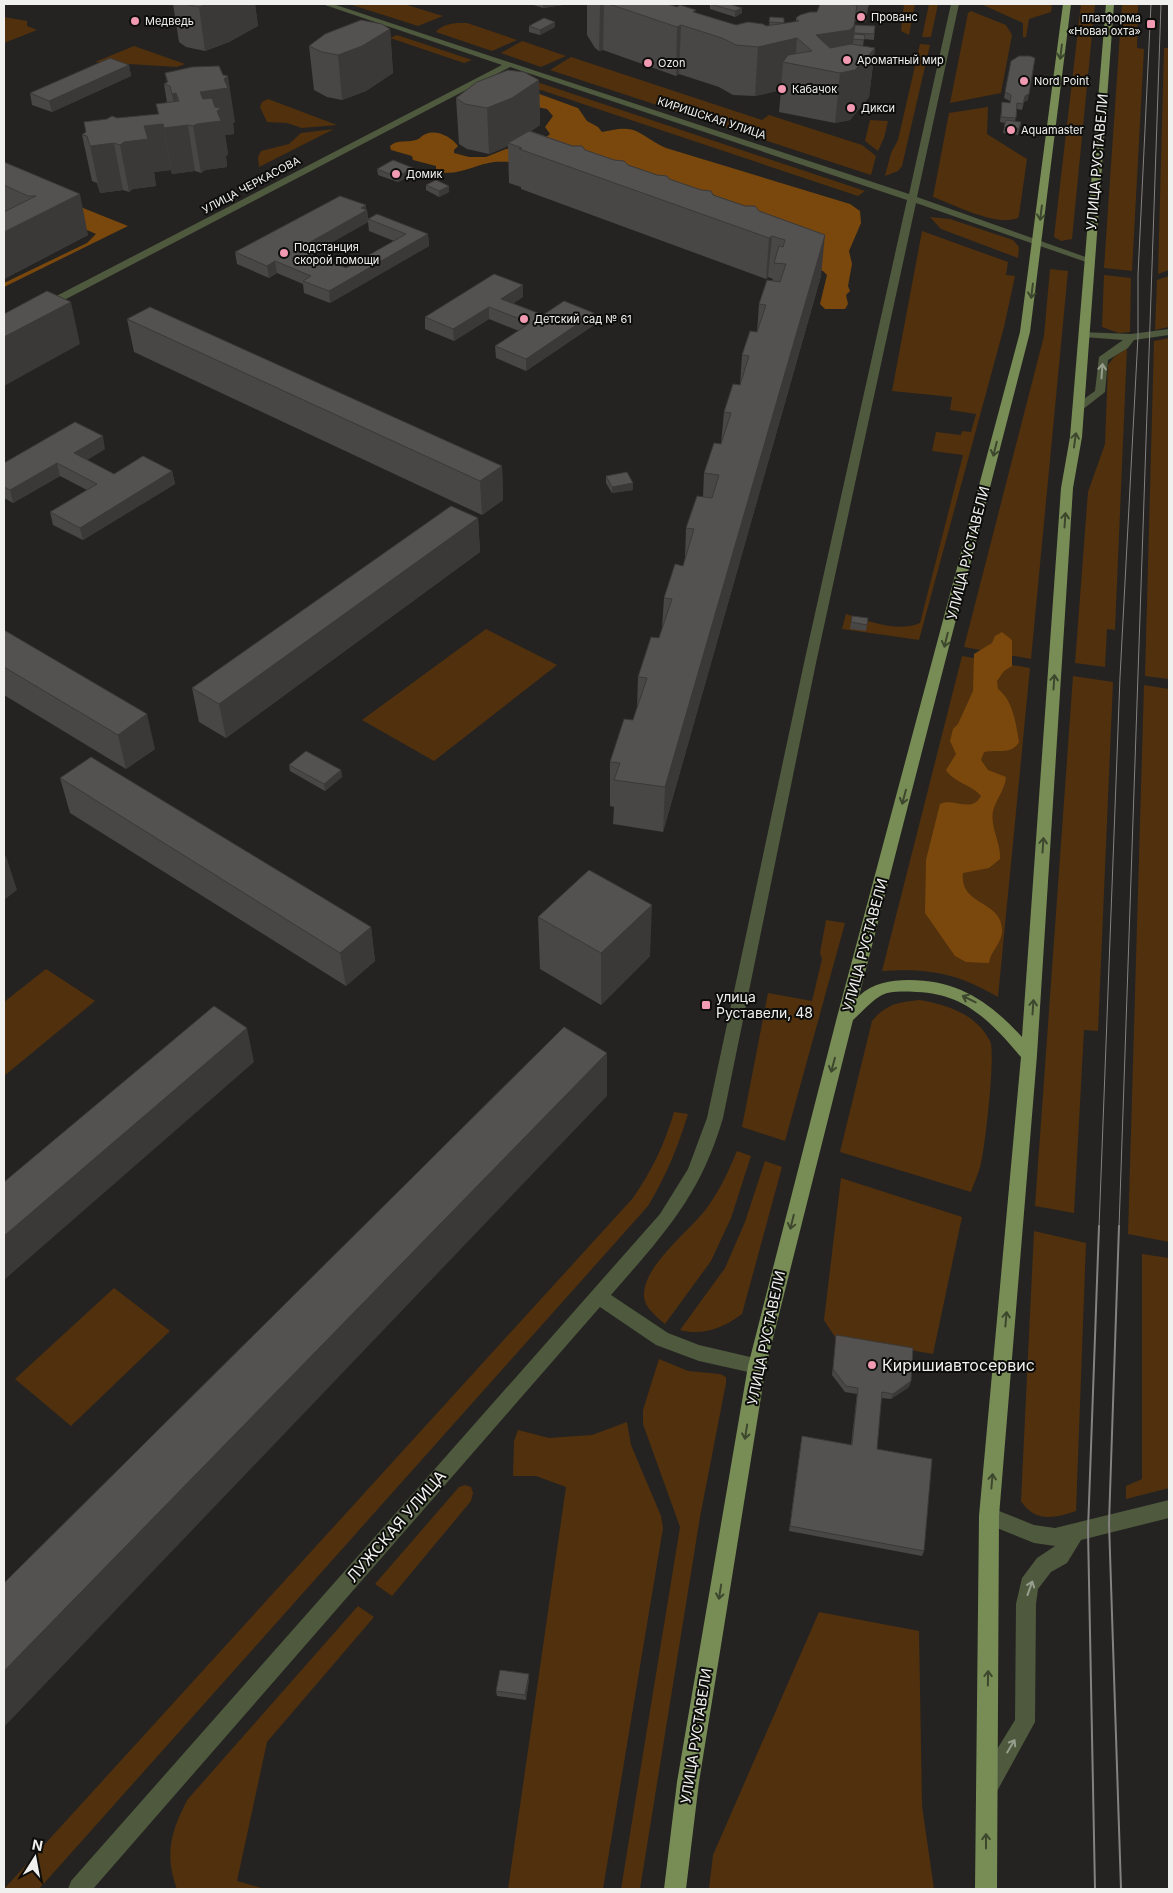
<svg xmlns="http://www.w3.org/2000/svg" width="1173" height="1893" viewBox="0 0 1173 1893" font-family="Inter,sans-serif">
  <rect width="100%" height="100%" fill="#242321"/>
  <!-- green -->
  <path fill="#51300d" d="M349,4H404L443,16L418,26Z
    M904,4H915L909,35L901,31Z
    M929,4H938L931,37H922Z
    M981,4H1052L1051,12L1029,19L1026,37H1023V23Z
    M1081,4H1095L1072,239L1061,241L1054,237Z
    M1122,4H1138L1137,48L1144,49L1132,271L1104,268Z
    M971,11L1006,25L1012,35L1001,93L950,103L968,13Z
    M4,17L27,21V26L37,30L4,43Z
    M460,23H467L517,40L492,51L436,32C441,25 452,23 460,23Z
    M397,35L472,60L464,63L390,38Z
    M522,41L566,56L541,67L501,53Z
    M920,44L930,45L902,166L898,171L885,176L891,153L898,140Z
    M134,46L185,64L177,67L95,62Z
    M1164,48H1169V270L1158,274Z
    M571,57L762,120L769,115L862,145L876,156L871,175L550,70Z
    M531,80L865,191L858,196L523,84Z
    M268,99L337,125L302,128L287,123L267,122L260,107L262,102Z
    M988,107L987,134L1027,159L1019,215L1018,218C996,227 955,205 933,197L949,113Z
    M870,120L888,121L884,138L878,151L865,141Z
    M334,129L259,167L258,157L261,151L289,144L301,133Z
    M930,217L950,219L1013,240L1019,247L1018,258L941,229Z
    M922,231L1008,262L1006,275L1015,276L1004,327L919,640L842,629L846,614C869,621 897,633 920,623L963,455L932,451L936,432L961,435L962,431L971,432L976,414L950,410L952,397L892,391Z
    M1050,269L1068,271L1031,659L964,647L1044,336Z
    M1104,275L1131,278L1130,332L1119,333L1102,327Z
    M1169,276V327L1155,330L1157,280Z
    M1169,338V679L1145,676L1154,341Z
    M1127,348L1115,630L1107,629L1105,667L1075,663L1088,492L1105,444L1108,365L1114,357Z
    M486,629L557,665L434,761L362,720Z
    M962,656L1030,668L998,997C957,973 929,968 882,971Z
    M1073,676L1113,682L1098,1031L1084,1030L1074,1213L1035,1206Z
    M1144,685L1169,689V1242L1128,1234Z
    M826,920L845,923L785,1141L742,1127L768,993L812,1001L822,959L820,953Z
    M46,969L95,1001L4,1076V1002Z
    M920,1000C948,1005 976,1014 990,1041C996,1052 985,1147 981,1163C979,1173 974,1183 971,1192L840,1152L872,1021C886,1004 899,1002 920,1000Z
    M674,1112L688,1114C678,1147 666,1176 648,1206L39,1889H4L633,1198C653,1169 664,1145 674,1112Z
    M737,1151L751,1156L731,1218L711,1261L665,1324C657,1317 645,1308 644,1297C642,1265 692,1230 709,1205C721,1188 729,1170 737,1151Z
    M765,1161L782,1167L742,1314C724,1328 702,1336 680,1330L725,1268L745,1222Z
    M841,1178L962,1217L933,1354L835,1337L824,1320Z
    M1034,1231L1086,1243L1076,1511C1055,1518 1035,1523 1021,1501Z
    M1142,1254L1169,1258V1488L1126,1499V1486L1142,1479Z
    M114,1288L170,1331L71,1426L15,1379Z
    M659,1359L688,1371L720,1374L726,1377V1383L700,1517L640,1889H621L680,1527L643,1424V1410Z
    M627,1422L631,1445L661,1516L663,1528L603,1889H508L566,1487L536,1476H513L514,1441L518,1430L549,1438L592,1435Z
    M465,1485L471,1487L473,1493L471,1501L392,1596L375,1584L459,1487Z
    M358,1606L374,1617L267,1742L237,1881L265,1889H177C164,1855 171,1830 188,1799Z
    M819,1612L919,1631L922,1806L934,1889H709L713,1855Z"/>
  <!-- forest -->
  <path fill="#7a480c" d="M531,91L578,108L587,121L598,127L602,132C613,130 627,126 638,132C648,137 654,143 666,148L850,204L860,211L861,223L849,251L852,264L848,286L850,291L846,295L848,304L845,309H825L820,304L827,275L823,271L530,164C519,163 506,161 494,162C476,164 453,179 436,170V166L413,160L412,156L391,150L390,146C398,139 406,143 416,140C420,139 422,135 426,134C436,129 452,137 458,146L454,150V153L469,157H486L506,149L538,144L550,134L545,127L553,116L547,109L532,106Z
    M73,204L128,226L4,287V283L87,243L96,234L51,214Z
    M1002,632L1012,640V666L1004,671L997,681L998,689C1013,700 1016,724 1019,742C1012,755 996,749 984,752L981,760L988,770L1006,777C1005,790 996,799 993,811C990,828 1001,842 1000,859L989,868L963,873C959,906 1002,900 1002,930C1002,944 991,950 989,963L966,962L955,956L925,913L926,860L940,804C954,797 971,814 981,796C971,784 954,783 946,770L956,754L950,741L953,729L958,724L973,691L974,654L992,643L995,636Z"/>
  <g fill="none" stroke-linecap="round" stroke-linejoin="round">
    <!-- minor -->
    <path fill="#4e593e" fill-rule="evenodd" d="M322,4H333L909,194L951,4H959L917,197L1094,260L1086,262L916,203L816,663L723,1118C700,1197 663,1235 611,1295L668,1333L699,1345L763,1360L766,1366L763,1372L757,1374L699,1361L656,1345L600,1307L93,1889H68L71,1881L660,1214L688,1169L707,1118L804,663L907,200L510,67L47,309H39V305L502,65Z
      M1169,329V335L1134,340L1128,348L1108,360L1105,392L1082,410H1074V406L1095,391L1099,357L1123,340L1084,337L1080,336V332L1131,334Z
      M1169,1500V1518L1081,1540L1067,1563L1051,1572L1038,1589L1036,1604L1035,1722L996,1793L988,1796L980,1793L977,1785L980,1777L1015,1720L1016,1604L1022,1578L1037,1558L1055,1546L1034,1543L982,1522L979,1516L982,1510L989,1507L1034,1525L1055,1528Z"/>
    <!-- major -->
    <path fill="#788d56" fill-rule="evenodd" d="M1063,4H1071L1030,332L859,996C873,983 890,980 909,980C958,980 990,1002 1022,1037L1061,488L1070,437L1106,4H1114L1082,437L1073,488L1037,1055L999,1516L997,1889H975L979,1516L1021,1057C991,1022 966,994 917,992C906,992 892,990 882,995C871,1001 862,1012 853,1020L766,1366L699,1782L686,1889H664L677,1782L748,1366L837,1017L1020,332Z"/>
    <!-- tram-far1 -->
    <path stroke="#838280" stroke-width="1" d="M1099,1228L1120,677L1138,336V275L1151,4
      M1119,1228L1161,4"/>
    <!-- tram -->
    <path stroke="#838280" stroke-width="2" d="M1119,1226L1109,1523L1121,1889
      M1095,1889L1088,1530L1099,1226"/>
  </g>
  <!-- wall -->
  <path fill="#484745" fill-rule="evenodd" d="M70,4H85L80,5Z
    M173,4H255L258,26L229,42L205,51L186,47L179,42Z
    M531,4H569L543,8Z
    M587,4H667L736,25L766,26H769L770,17L784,18V24L796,22V18L817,12L820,4H869V6L868,7L866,22L855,21V25L875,26L874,40L864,39L863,46L856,45L875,48L869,97L850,120L835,123L779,112L781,90L755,96L733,95L719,87L679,74L676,76L603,50L599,51L595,48L587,35Z
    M710,4L742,8V13L735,17L710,9Z
    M555,22V27L540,35L529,32V26Z
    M390,29L393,73L366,91L342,100L327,97L314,90L309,46Z
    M1011,61L1028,100L1024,102L1022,110L1017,109L1015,121L1021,122L1018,135L1003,133L1005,123L1000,122L1002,102L1010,103V101L1004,98Z
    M129,65L131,76L52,112L32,105L30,93Z
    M165,73L235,122L233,123L234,134L225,135L228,154L226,156L227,167L205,170L201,173L195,171L172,174L171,170L154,172L156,186L133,189L129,192L123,190L100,193L97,183L92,181L82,135L86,132L84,122L158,114L156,104L167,103L164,84L167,83Z
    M539,80L540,125L531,131L759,211L821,276L663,832L613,824L614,807L610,806V762L633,720L637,708L638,677L659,638L662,628L664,598L683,566L685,558L686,528L703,497L704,473L721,444L724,412L740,385L742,355L757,332L759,304L772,281L773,279L768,277L766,279L521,189V187L509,183L508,146L489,154L467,149L459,144L456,98Z
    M4,162L88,235L4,279Z
    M377,169L414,174L398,182L378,175Z
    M426,185L449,186V192L439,197L426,190Z
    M366,210H367L368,219L428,234L429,246L330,303L304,293L303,284L277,273L269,278L237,264L235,252ZM368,222L369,231L394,241L346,268L311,254Z
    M523,297L513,303L543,315L594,313V325L526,371L496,358L495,346L519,331L489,319L454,341L425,329V317Z
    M127,319L502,466L503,500L482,515L134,352Z
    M105,449L87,460L114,474L172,471L175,484L83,540L53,525L50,512L87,490L60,476L13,503L4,498V463Z
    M606,476L633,490L612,493L606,483Z
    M478,518L480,552L226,738L199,722L192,688Z
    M868,618L866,631L850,629L851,622Z
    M4,630L155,749L126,769L4,695Z
    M289,765L341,770L342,777L325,791L290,771Z
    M60,778L371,927L375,961L346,986L70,813Z
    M538,917L650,956L601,1005L540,969Z
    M836,1335L911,1381L909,1387L891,1399L881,1398L877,1449L924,1551L922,1556L789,1531L801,1442L851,1445L857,1394L845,1392L832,1375Z
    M529,1679L526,1700L497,1696L496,1691Z"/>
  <!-- shaded-wall -->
  <path fill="#3b3938" d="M207,4H255L258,26L229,42L205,51L199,7Z
    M543,4H569L543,8Z
    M600,4H604L603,50L599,51Z
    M857,5L850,71L875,48L869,97L850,120L835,123L840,73L816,35Z
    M742,8V13L735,17V11Z
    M555,22V27L540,35V30Z
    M681,25L679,74L676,76L677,27Z
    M390,29L393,73L366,91L342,100L338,55Z
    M797,38L795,65L783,62L781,90L755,96L758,47Z
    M129,65L131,76L52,112L49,101Z
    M228,76L235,122L233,123L234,134L225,135L228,154L226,156L227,167L205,170L201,173L193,126L200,92Z
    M539,80L540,125L513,144L508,143V146L489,154L487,108Z
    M176,93L182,126L188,125L195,171L172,174L164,128L178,126L172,94Z
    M1029,94L1028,100L1024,102L1025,96Z
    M163,124L171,170L154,172L156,186L133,189L129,192L120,145L144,126Z
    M114,143L123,190L100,193L90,146Z
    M413,168L414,174L398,182L397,177Z
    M449,186V192L439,197V191Z
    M80,194L88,235L4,279V232Z
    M366,205V211L367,210L368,222L299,261L298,249Z
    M428,234L429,246L330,303L329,291Z
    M825,235L821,276L663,832L665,787Z
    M772,236L768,277L766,279L769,238Z
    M275,261L277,273L269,278L267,266Z
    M523,285V297L502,311L501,299Z
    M71,302L80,344L4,386V337Z
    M489,307V319L454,341L453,329Z
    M594,313V325L526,371V359Z
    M103,436L105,449L77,466L74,453Z
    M57,463L60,476L13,503L10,490Z
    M502,466L503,500L482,515L480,481Z
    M172,471L175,484L83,540L80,528Z
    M633,483V490L612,493V487Z
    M478,518L480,552L226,738L219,704Z
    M147,714L155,749L126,769L118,735Z
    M341,770L342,777L325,791L324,784Z
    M6,856L17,890L4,900V857Z
    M652,905L650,956L601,1005V953Z
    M371,927L375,961L346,986L340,953Z
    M247,1028L254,1062L4,1280V1236Z
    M607,1053V1096L4,1727V1671Z
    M911,1381L909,1387L891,1399L893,1394Z
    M529,1674V1679L526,1700L525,1695Z"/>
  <!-- building -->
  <path fill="#545250" stroke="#3b3938" d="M184,4H207L199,7Z
    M609,4H667L677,7L680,5L696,10L693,12L736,25L748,22L763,24L766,26L799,21L796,18L800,15L810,12H817L820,4H837L857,5L854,26L850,30L816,35L830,48L851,44L875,48L855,70L840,73L783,62L788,55L812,51L797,38L758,47L736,45L722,38L681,25L677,27Z
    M710,4H729L742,8L735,11Z
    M770,17L784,18V23L769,22Z
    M544,18L555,22L540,30L529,26Z
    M361,20L382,24L390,29L362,46L338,55L322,52L309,46L325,34Z
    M855,25L875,26L874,34L854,33Z
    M854,34L865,35L864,40L853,39Z
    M1019,56H1030L1035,58L1029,94L1025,96L1023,104L1017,103L1016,118L1001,117L1002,102L1010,103L1011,95L1005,92L1011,61Z
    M110,58L129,65L49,101L30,93Z
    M219,66L223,75L228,76L224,79L228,88L200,92L203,99L212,98L215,107L221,108L217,111L221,121L197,124L193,126L188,125L164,128L163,124L144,126L148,139L124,142L120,145L114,143L90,146L87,136L82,135L86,132L84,122L107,119L112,116L117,118L159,114L156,104L179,101L176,93L172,94L170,86L164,84L168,82L165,73L192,67Z
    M508,70L524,72L539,80L512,98L487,108L465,104L456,98L477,82Z
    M1006,120L1021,122L1019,129L1004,127Z
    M529,131L572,146H582L585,150L614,160L624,161L628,165L657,175L667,176L669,179L701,190L711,191L713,195L745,206H755L759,211L825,235L665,787L614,780L620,763L610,762L624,719L633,720L647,678L638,677L651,637L659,638L672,599L664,598L675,564L683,566L694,529L686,528L697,496L712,498L719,475L704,473L714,443L721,444L731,413L724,412L733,384L740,385L749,356L742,355L750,331L757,332L766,305L759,304L767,280L780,282L786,264L774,263L779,246L783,247L785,240L772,236L769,238L519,149L522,148L508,143Z
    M393,160L413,168L397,177L377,169Z
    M4,162L80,194L4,232V212L36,196H28L4,185Z
    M436,180L449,186L439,191L426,185Z
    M340,196L366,205L361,208L367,210L298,249L346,268L406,234L368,219L377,214L428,234L329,291L303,281L311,276L275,261L267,266L235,252Z
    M494,274L523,285L501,299L543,315L564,301L594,313L526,359L495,346L530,323L489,307L453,329L425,317Z
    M47,291L71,302L4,337V314Z
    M150,307L502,466L480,481L127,319Z
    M75,422L103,436L74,453L114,474L143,456L172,471L80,528L50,512L97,484L57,463L10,490L4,487V463Z
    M627,472L633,483L612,487L606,476Z
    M451,506L478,518L219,704L192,688Z
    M852,616L868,618L867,625L851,622Z
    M4,630L147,714L118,735L4,667Z
    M306,751L341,770L324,784L289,765Z
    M91,757L371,927L340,953L60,778Z
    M589,870L652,905L601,953L538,917Z
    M214,1006L247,1028L4,1236V1182Z
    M564,1027L607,1053L4,1671V1583Z
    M836,1335L913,1348L911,1381L893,1394L882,1392L877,1449L932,1459L924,1551L790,1526L802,1436L852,1445L858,1388L846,1386L833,1369Z
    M500,1670L529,1674L525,1695L496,1691Z"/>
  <!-- one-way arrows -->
  <defs><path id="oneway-shaft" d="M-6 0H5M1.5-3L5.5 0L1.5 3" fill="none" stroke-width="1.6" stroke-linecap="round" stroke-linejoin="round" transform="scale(1.25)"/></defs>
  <g stroke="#3d472d">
    <use href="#oneway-shaft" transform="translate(1061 52) rotate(97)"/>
    <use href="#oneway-shaft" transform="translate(1041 213) rotate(97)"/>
    <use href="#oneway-shaft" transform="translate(1032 291) rotate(97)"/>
    <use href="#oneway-shaft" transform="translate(1075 440) rotate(-82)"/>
    <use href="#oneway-shaft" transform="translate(995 449) rotate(104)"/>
    <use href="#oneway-shaft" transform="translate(1065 520) rotate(-86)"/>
    <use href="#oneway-shaft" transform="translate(946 640) rotate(104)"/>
    <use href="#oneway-shaft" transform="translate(1054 682) rotate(-86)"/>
    <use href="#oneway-shaft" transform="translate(904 797) rotate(105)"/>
    <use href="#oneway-shaft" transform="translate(1043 845) rotate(-86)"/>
    <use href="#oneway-shaft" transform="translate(969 999) rotate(-154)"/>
    <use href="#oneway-shaft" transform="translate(1033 1007) rotate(-86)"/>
    <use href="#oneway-shaft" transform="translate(833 1065) rotate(105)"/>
    <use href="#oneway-shaft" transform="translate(792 1222) rotate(104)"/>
    <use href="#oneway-shaft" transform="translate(1006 1319) rotate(-85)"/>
    <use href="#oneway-shaft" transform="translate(746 1432) rotate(99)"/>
    <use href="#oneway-shaft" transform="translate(992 1481) rotate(-85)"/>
    <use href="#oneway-shaft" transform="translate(720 1592) rotate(99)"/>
    <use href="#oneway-shaft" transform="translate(988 1678) rotate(-89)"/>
    <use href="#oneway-shaft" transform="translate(986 1841) rotate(-90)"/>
  </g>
  <g stroke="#979d8d">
    <use href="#oneway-shaft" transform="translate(1102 371) rotate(-86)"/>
    <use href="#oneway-shaft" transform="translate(1030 1588) rotate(-70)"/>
    <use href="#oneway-shaft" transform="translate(1011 1746) rotate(-59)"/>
  </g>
  <!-- markers -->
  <g fill="#f19ab2" stroke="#0d0d0c" stroke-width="2">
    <circle cx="861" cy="17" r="5"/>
    <circle cx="135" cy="21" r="5"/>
    <rect x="1146" y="19" width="10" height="10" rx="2.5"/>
    <circle cx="847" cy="60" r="5"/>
    <circle cx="648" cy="63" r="5"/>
    <circle cx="1024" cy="81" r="5"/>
    <circle cx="782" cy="89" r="5"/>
    <circle cx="851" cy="108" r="5"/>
    <circle cx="1011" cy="130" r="5"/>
    <circle cx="396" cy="174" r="5"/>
    <circle cx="284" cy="253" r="5"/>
    <circle cx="524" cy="319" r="5"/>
    <rect x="701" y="1000" width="10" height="10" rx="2.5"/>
    <circle cx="872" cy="1365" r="5"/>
  </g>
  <g text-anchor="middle" stroke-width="4" stroke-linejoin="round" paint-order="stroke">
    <!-- far-poi labels -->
    <g font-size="11" fill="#f0f0ee" stroke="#0d0d0c" text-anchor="start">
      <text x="871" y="21">Прованс</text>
      <text x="1141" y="22" text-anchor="end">платформа<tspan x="1141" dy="13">«Новая охта»</tspan></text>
      <text x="145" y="25">Медведь</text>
      <text x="857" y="64">Ароматный мир</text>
      <text x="658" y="67">Ozon</text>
      <text x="1034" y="85">Nord Point</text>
      <text x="792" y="93">Кабачок</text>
      <text x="861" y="112">Дикси</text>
      <text x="1021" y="134">Aquamaster</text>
      <text x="406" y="178">Домик</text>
      <text x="294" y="251">Подстанция<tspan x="294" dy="13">скорой помощи</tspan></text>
      <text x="534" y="323">Детский сад № 61</text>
    </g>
    <!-- far-street labels -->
    <g font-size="11" fill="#f0f0ee" stroke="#0d0d0c">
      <text transform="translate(712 118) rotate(18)" y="4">КИРИШСКАЯ УЛИЦА</text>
      <text transform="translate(251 185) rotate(-28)" y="4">УЛИЦА ЧЕРКАСОВА</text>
    </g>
    <!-- street labels -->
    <g font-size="14" fill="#f0f0ee" stroke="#0d0d0c">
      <text transform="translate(1097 162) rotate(-85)" y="5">УЛИЦА РУСТАВЕЛИ</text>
      <text transform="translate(968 553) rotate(-76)" y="5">УЛИЦА РУСТАВЕЛИ</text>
      <text transform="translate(865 945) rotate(-75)" y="5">УЛИЦА РУСТАВЕЛИ</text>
      <text transform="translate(766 1338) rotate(-78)" y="5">УЛИЦА РУСТАВЕЛИ</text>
      <text transform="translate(696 1736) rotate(-81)" y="5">УЛИЦА РУСТАВЕЛИ</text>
    </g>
    <!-- poi labels -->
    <g font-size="14" fill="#f0f0ee" stroke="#0d0d0c" text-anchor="start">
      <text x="716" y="1002">улица<tspan x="716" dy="16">Руставели, 48</tspan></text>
    </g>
    <!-- near-poi labels -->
    <g font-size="16" fill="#f0f0ee" stroke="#0d0d0c" text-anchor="start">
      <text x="882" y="1371">Киришиавтосервис</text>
    </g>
    <!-- near-street labels -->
    <g font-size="16" fill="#f0f0ee" stroke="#0d0d0c">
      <text transform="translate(396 1526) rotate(-49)" y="6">ЛУЖСКАЯ УЛИЦА</text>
    </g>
  </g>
  <!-- border -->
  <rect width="1173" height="1893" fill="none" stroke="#f0f0ee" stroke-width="10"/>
  <!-- north arrow -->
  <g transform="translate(35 1858) rotate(11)" stroke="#0d0d0c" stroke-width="4" paint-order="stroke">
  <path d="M0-4L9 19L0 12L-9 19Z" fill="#f0f0ee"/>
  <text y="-8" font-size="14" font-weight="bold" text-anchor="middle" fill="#f0f0ee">N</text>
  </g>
</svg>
